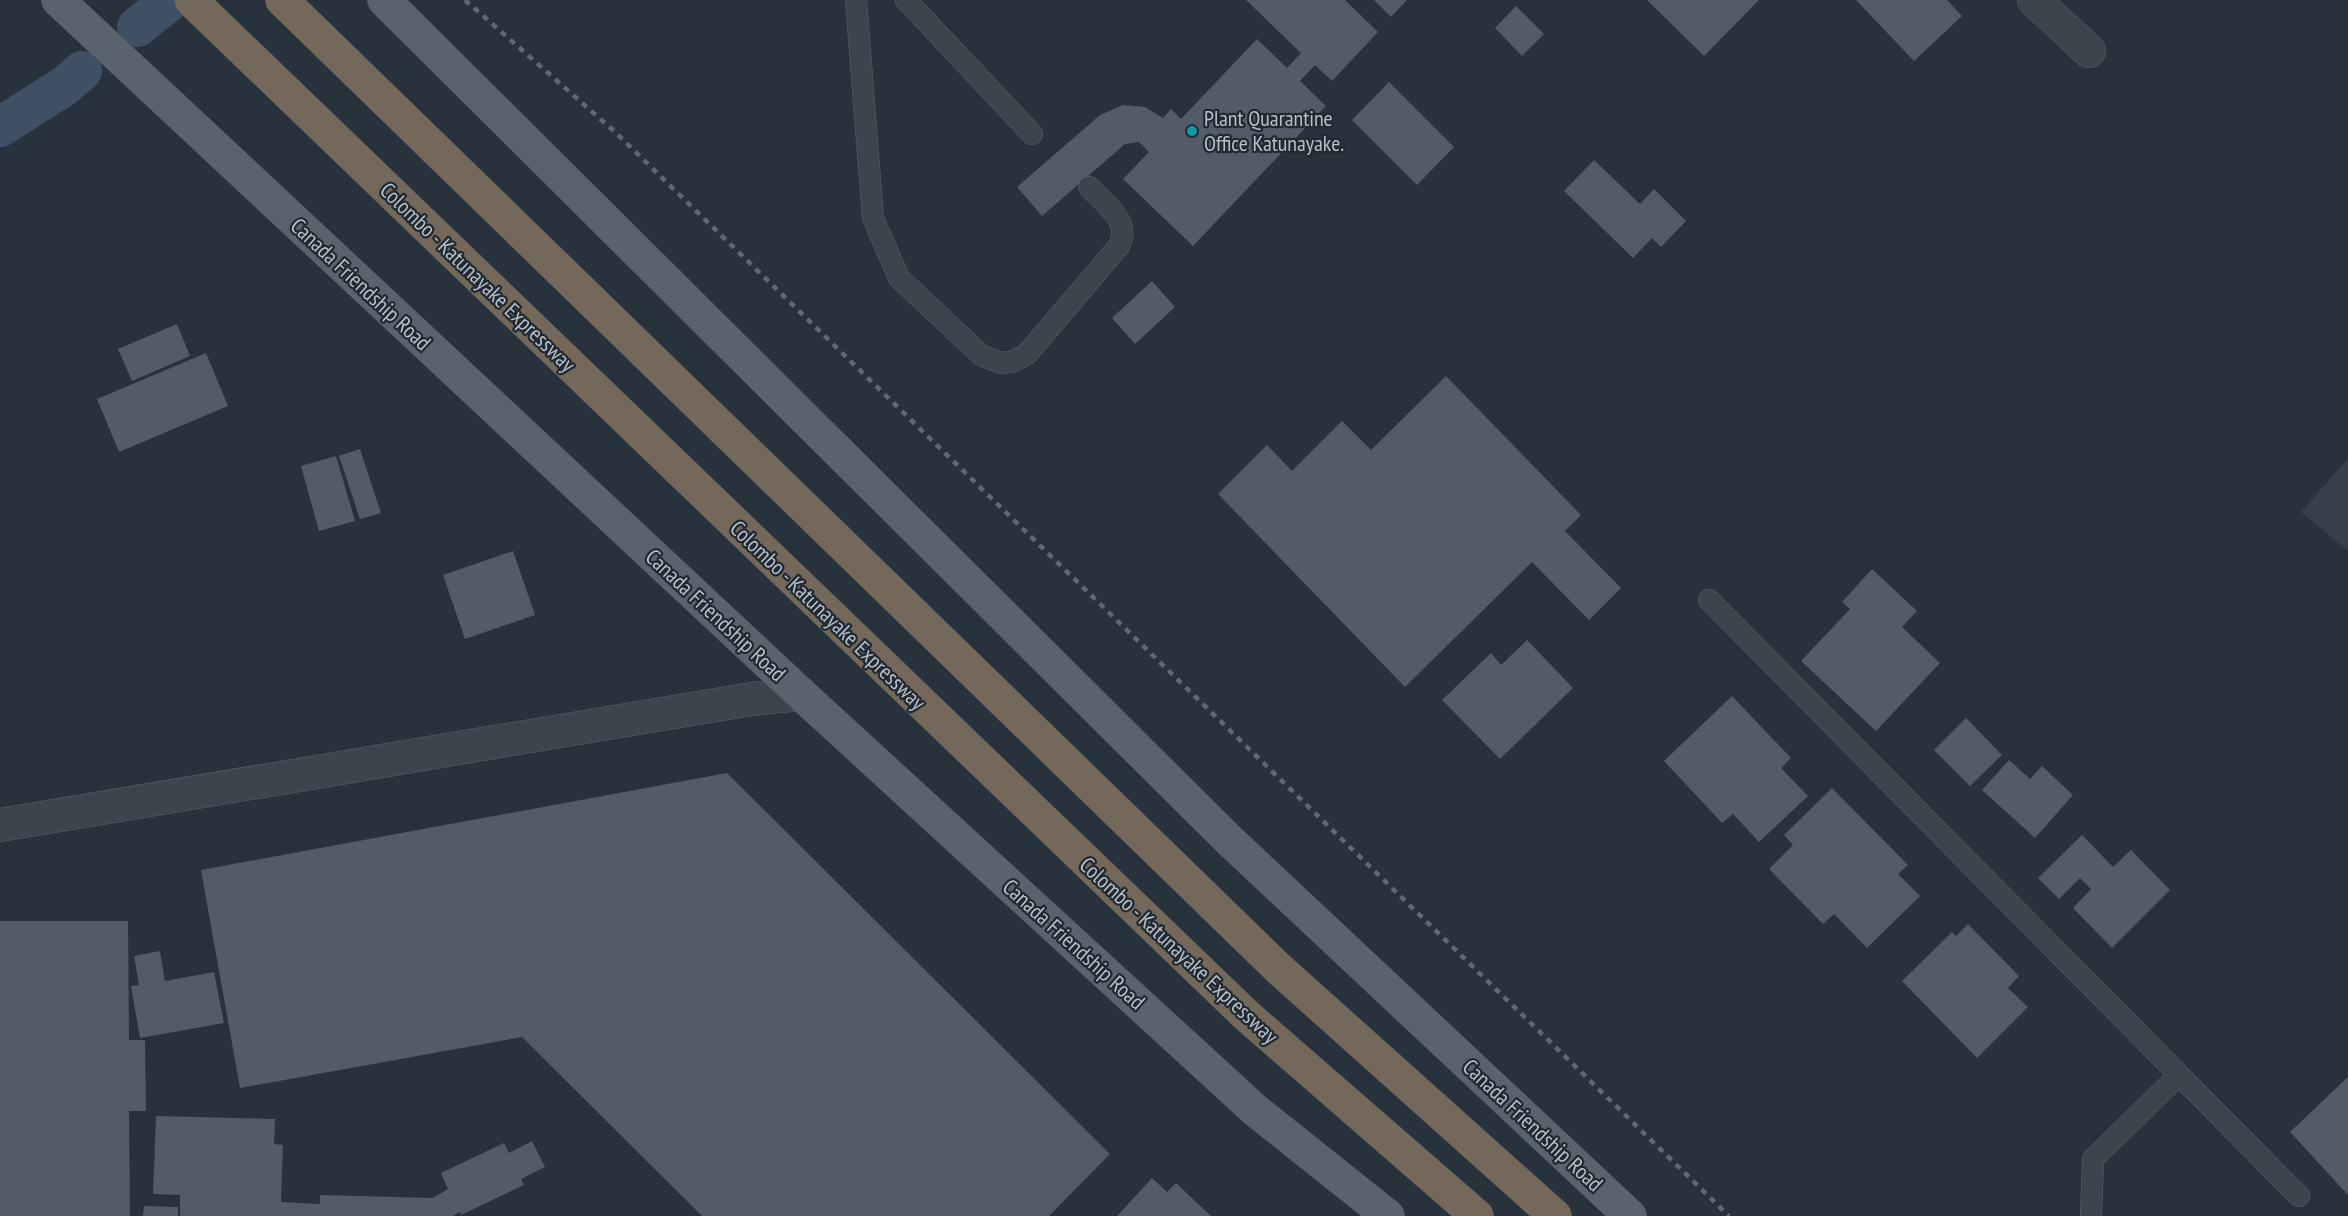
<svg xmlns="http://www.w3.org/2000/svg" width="2348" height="1216" viewBox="0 0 2348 1216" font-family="'PT Sans Narrow',sans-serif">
  <rect width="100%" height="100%" fill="#28323d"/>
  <!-- airport -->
  <path fill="#363f4a" d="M2348,458V551L2301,512Z"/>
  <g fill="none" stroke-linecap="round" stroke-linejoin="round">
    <!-- canal -->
    <path stroke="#405064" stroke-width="40" d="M137,27L171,0
      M0,127L63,87L82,71"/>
  </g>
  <!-- building -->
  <path fill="#525b68" d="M1246,0H1345L1378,32L1332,81L1315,65L1300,81L1326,106L1193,246L1123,179L1149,152L1139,142L1125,144L1042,216L1017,187L1100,115L1123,105L1145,107L1163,118L1171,109L1181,119L1257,39L1287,68L1301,53Z
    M1374,0H1407L1391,17Z
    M1647,0H1759L1704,56Z
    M1856,0H1947L1962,16L1914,61Z
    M1516,6L1544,34L1522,56L1495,28Z
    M1389,82L1454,147L1417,185L1352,120Z
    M1594,160L1640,204L1654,189L1686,221L1661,247L1652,238L1633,258L1564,191Z
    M1152,281L1175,307L1135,344L1112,318Z
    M177,324L190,356L132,381L118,349Z
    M206,353L228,406L119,452L97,399Z
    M1446,376L1581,515L1565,531L1621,588L1589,620L1532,562L1405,687L1218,494L1267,445L1292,471L1342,421L1371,450Z
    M360,449L381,513L360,519L339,456Z
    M336,456L355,521L319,531L301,466Z
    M513,551L535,615L465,639L443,575Z
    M1872,569L1917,611L1902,627L1940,663L1876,731L1801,661L1850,609L1842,602Z
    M1527,640L1573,688L1500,759L1442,700L1491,653L1501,665Z
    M1732,696L1791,758L1781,768L1808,796L1759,842L1733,814L1722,823L1664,761Z
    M1966,718L2002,755L1970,786L1934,750Z
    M2009,760L2030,779L2042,766L2073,795L2035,838L1982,790Z
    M727,773L1110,1154L1049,1216H702L522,1037L240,1088L201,870Z
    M1832,788L1908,865L1898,874L1920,896L1867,948L1834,914L1823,924L1769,869L1793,845L1784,835Z
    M2082,835L2113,867L2131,850L2170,890L2112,948L2073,908L2091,889L2080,878L2059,899L2038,878Z
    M0,921H128L129,1040H145L146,1111H129L130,1216H0Z
    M1968,924L2019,976L2008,988L2028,1007L1977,1058L1902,981L1952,932L1956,936Z
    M160,951L165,981L214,972L224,1023L140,1038L131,986L139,985L134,956Z
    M2348,1077V1195L2290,1132Z
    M156,1116L275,1119L274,1144L283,1145L281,1202L320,1204V1195L433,1198L448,1189L441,1173L504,1143L509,1153L532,1141L545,1167L521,1179L524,1185L461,1215L460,1212L453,1216H180V1195L153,1194Z
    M1152,1178L1167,1192L1176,1183L1211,1216H1117Z
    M144,1206L178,1207V1216H143Z"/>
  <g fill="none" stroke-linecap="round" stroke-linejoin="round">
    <!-- service casing -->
    <g stroke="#5a626b" stroke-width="22">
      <path id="service" d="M856,0L873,218L899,278L981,355L1001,363L1012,362L1027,354L1119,246C1132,222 1105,204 1089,187
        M906,0L1032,134
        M1709,600L2299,1196
        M2091,1216L2093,1159L2179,1075"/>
    </g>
    <!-- minor casing -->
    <g stroke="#5a626b" stroke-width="34">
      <path id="minor" d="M2034,0L2089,51
        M0,825L752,699L801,694"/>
    </g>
    <!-- primary casing -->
    <g stroke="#454d57" stroke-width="34">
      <path id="primary" d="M58,0L801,694L1255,1110L1388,1216
        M384,0L1229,840L1630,1216"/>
    </g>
    <!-- motorway casing -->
    <g stroke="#474f58" stroke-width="34">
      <path id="motorway" d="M191,0L1246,1015L1477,1216
        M282,0L1278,968L1555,1216"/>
    </g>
    <!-- service -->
    <use href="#service" stroke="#3c444e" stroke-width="21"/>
    <!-- minor -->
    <use href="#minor" stroke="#3c444e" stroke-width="33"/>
    <!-- primary -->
    <use href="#primary" stroke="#5a636d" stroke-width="33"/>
    <!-- motorway -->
    <use href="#motorway" stroke="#73685a" stroke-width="33"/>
    <!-- rail -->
    <path stroke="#5f6874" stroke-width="4.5" stroke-dasharray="6 6" stroke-linecap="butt" d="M465,0L614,131L1729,1216"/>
  </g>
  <!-- markers -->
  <circle fill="#0f9aa8" stroke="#212933" stroke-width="2" cx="1192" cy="131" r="6"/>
  <g text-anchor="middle" stroke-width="4.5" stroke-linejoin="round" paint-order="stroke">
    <!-- poi labels -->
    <g font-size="22" fill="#b8bfc8" stroke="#212933" text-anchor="start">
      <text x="1204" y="126">Plant Quarantine<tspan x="1204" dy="25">Office Katunayake.</tspan></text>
    </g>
    <!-- street labels -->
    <g font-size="22" fill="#b8bfc8" stroke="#212933">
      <text transform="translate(478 277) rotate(44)" y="8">Colombo - Katunayake Expressway</text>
      <text transform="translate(361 284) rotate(43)" y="8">Canada Friendship Road</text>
      <text transform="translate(716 615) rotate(43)" y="8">Canada Friendship Road</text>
      <text transform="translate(828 615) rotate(44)" y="8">Colombo - Katunayake Expressway</text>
      <text transform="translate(1074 944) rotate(42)" y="8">Canada Friendship Road</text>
      <text transform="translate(1179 950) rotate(43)" y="8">Colombo - Katunayake Expressway</text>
      <text transform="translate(1533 1125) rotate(43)" y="8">Canada Friendship Road</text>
    </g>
  </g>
</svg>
